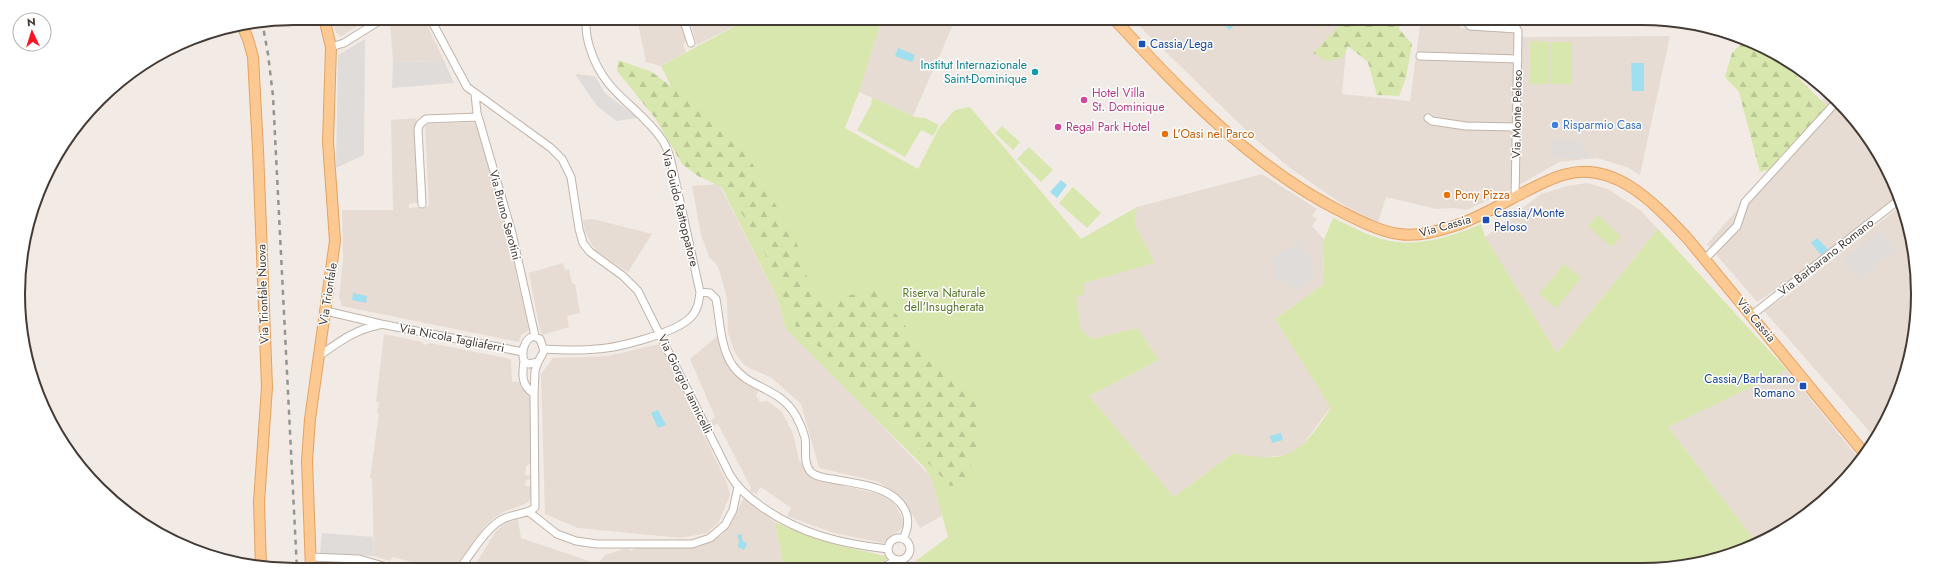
<svg xmlns="http://www.w3.org/2000/svg" width="1936" height="588" viewBox="0 0 1936 588" font-family="Jost,sans-serif">
  <defs>
    <pattern id="forest-firs" width="22" height="20" patternUnits="userSpaceOnUse"><rect width="22" height="20" fill="#d8e7ad"/><path d="M5 1l3.5 6h-7zM16 11l3.5 6h-7z" fill="#bbc795"/></pattern>
  </defs>
  <rect width="100%" height="100%" fill="#f2ebe5"/>
  <!-- residential -->
  <path fill="#e6dcd3" d="M332,18H370L340,37L338,33L336,34Z
    M395,18H424L444,61L393,62L390,21Z
    M637,18H679L687,40L683,44L686,52L661,66L646,62Z
    M689,18H750L697,45Z
    M882,18H956L913,116L859,92Z
    M1131,18H1349L1342,94L1410,101L1421,18H1458L1460,19V28L1515,31L1522,37L1670,36L1640,175L1627,167L1597,158L1559,162L1512,189L1467,210L1454,208L1436,209L1386,197L1378,223L1342,204L1290,168L1253,137Z
    M1829,93L1837,99L1872,141L1899,195L1791,280L1757,302L1707,244L1828,107L1821,101Z
    M416,118L420,202L409,204V208L429,206L425,124L477,122L502,212L529,330L521,335L519,342L342,306L339,298L343,260L342,210H393L391,120Z
    M1262,174L1317,209L1312,216L1317,219L1312,226L1324,239L1323,242L1324,284L1275,319L1331,407L1301,447L1286,455L1260,458L1233,453L1174,497L1089,396L1159,360L1137,328L1092,339L1081,330L1076,295H1084L1083,283L1155,263L1135,225L1137,207Z
    M1587,183L1608,189L1640,210L1658,229L1557,353L1485,237L1541,194L1567,186Z
    M719,184L778,300L786,329L868,411L933,479L942,516L920,528L905,502L879,482L819,468L801,404L772,378L745,366L735,353L728,333L727,298L718,266L709,257L701,235L692,186Z
    M1902,205L1913,240L1918,294L1913,348L1881,432L1876,439L1764,311L1789,294Z
    M593,219L652,234L628,272L597,252L591,243L585,232L583,220Z
    M563,263L565,270L569,269L572,284H575L580,313L567,316L569,327L543,335L540,331L529,273Z
    M721,333L723,350L728,367L734,374L753,387L759,389L756,396L760,402L767,401L782,412L793,434L799,460L807,472L813,478L827,482L884,495L894,502L906,525L883,543L834,533L787,516L791,508L761,487L756,494L750,491L751,488L718,424L712,426L710,421L715,417L690,359Z
    M384,334L422,342L424,345L430,343L511,359L512,382H520L521,387L530,394L532,463L526,466L525,475L531,476L532,479L526,480L525,486H532L530,500L525,504L503,512L494,518L486,525L457,564L449,570H423L416,563L392,557L390,561L374,556L372,479L370,478L379,414L377,413L379,402H376Z
    M660,344L727,483L730,495L719,522L707,533L681,538L578,528L545,514L541,374L553,358L608,356Z
    M1787,370L1859,459L1824,501L1763,539L1756,542L1668,427Z
    M744,498L775,522L784,569L472,570L496,531L505,523L518,519L521,538L598,564L605,555L627,548L631,551L639,547L694,548L703,545L722,535L731,522Z
    M917,560L926,569H892H903Z"/>
  <!-- green -->
  <path fill="#d8e7ad" d="M750,18H882L859,92L845,128L918,169L939,128L955,110L970,107L1081,239L1137,207L1135,225L1155,263L1084,283V296L1076,295L1081,330L1092,339L1137,328L1159,360L1089,396L1174,497L1233,453C1290,464 1299,455 1331,408L1275,319L1324,284L1323,242L1333,218C1353,227 1375,240 1397,242C1425,245 1456,235 1481,224L1485,237L1557,353L1658,229L1787,370L1668,427L1756,542L1763,539L1748,549L1678,568L926,569L917,560L948,537L932,479L924,467L786,329L778,300L661,66Z
    M1530,41L1550,42V84H1530Z
    M1551,42H1572L1571,84H1551Z
    M873,98L915,117L925,118L939,125L933,136L921,130L905,157L857,130L872,103L871,101Z
    M1002,126L1020,142L1013,150L995,133Z
    M1029,147L1053,170L1041,182L1017,159Z
    M1073,187L1101,213L1087,228L1059,203Z
    M1598,215L1621,237L1611,247L1588,226Z
    M1564,264L1581,278L1556,308L1539,294Z
    M775,522C811,540 848,548 886,556L887,560L856,569H784Z"/>
  <!-- forest -->
  <path fill="url(#forest-firs)" d="M1305,18H1336L1317,28Z
    M1347,18H1401L1399,29L1412,44L1406,78L1399,96L1377,95L1368,62L1348,46L1343,58L1327,61L1313,53Z
    M1737,36C1772,46 1801,82 1828,107L1771,169L1760,172L1739,92L1725,77L1732,53L1742,43Z
    M618,60L652,72L698,107L748,156L796,241L810,287L826,300L876,290C909,329 939,370 977,404L979,441L965,483L950,486L819,347L799,334L764,251L728,190L698,176L682,164L655,118L617,71Z"/>
  <!-- parking -->
  <path fill="#e0dcda" d="M365,39L364,155L336,168L338,55Z
    M444,61L454,83L392,88L393,62Z
    M575,74L595,76L605,93L638,118L617,121L610,116L597,106Z
    M1553,139L1580,140L1591,158L1552,157Z
    M1880,232L1897,250L1858,279L1843,259Z
    M1301,241L1303,251H1310L1313,276L1310,283L1294,292L1286,280L1279,284L1273,272L1276,269L1270,258Z
    M322,533L373,537L374,556L320,554Z"/>
  <!-- water -->
  <path fill="#a0dfef" d="M1222,18H1240L1230,30L1219,21Z
    M898,48L915,55L912,62L895,56Z
    M1631,63H1644V91H1632Z
    M1061,180L1067,185L1057,198L1050,192Z
    M1817,238L1828,249L1821,255L1811,243Z
    M353,293L367,296L366,303L352,300Z
    M658,410L666,425L658,428L651,413Z
    M1281,433L1283,440L1272,443L1270,436Z
    M739,534L742,535V540L747,544L744,550L738,547L739,540L737,536Z"/>
  <g fill="none" stroke-linecap="round" stroke-linejoin="round">
    <!-- street casing -->
    <g stroke="#c1b4aa" stroke-width="9">
      <path id="street" d="M430,18L467,87L551,148L562,159L571,177L579,229L583,243L590,252L623,276L638,291L730,475C738,489 749,498 762,507C800,534 842,544 888,549
        M683,18L691,43
        M1463,18L1470,26L1517,29L1518,31L1515,198
        M331,47L344,43L384,18
        M1420,56L1518,59
        M475,94L477,113L512,233L535,336
        M1428,118L1432,121L1466,126L1516,127
        M422,204L418,129L420,124L426,119L478,117
        M1705,259L1737,226L1745,202L1838,100
        M700,292L710,293L716,299C720,320 720,348 733,366C749,389 780,387 796,416C800,423 803,430 805,438C807,449 802,464 812,473C817,477 826,478 832,479C856,484 892,485 905,510C910,520 908,529 903,539
        M326,311L381,324L523,352
        M1752,315L1900,199
        M533,336L540,339L544,351L538,362L529,364L524,361C521,352 524,340 533,336Z
        M544,349C561,350 579,351 596,349C618,348 676,333 691,317C698,310 699,301 700,292L673,170C671,160 668,149 663,141C639,105 604,95 590,48C587,39 585,28 587,18
        M319,356C339,342 354,330 379,325
        M524,361C522,375 521,385 534,394L535,371L538,362
        M529,512L557,534L576,541L597,544H692L710,538L725,525L733,510L738,487
        M888 549a11 11 0 1 1 22 0a11 11 0 1 1-22 0Z
        M310,557L359,559L397,570
        M878,569L896,561
        M458,570C472,554 483,531 501,520C510,514 530,514 535,507L534,394"/>
    </g>
    <!-- primary casing -->
    <g stroke="#e3a262" stroke-width="12">
      <path id="primary" d="M1113,18C1181,91 1249,164 1338,210C1358,220 1378,231 1399,234C1419,237 1438,231 1457,225C1477,218 1495,208 1513,198C1529,190 1546,180 1563,175C1615,159 1656,205 1688,239L1864,453
        M241,23L248,39L253,57L258,150L267,387L259,502L261,567
        M311,570L307,461L310,419L335,241L328,142L331,47L324,18"/>
    </g>
    <!-- street -->
    <use href="#street" stroke="#fff" stroke-width="7"/>
    <!-- primary -->
    <use href="#primary" stroke="#fdc992" stroke-width="10"/>
    <!-- rail -->
    <path stroke="#949494" stroke-width="2.5" stroke-dasharray="5 5" stroke-linecap="butt" d="M262,21L268,54L273,96L297,570"/>
  </g>
  <!-- markers -->
  <g fill="#1a4fb4" stroke="#fff" stroke-width="1.5">
    <rect x="1138" y="40" width="8" height="8" rx="2"/>
    <rect x="1482" y="216" width="8" height="8" rx="2"/>
    <rect x="1799" y="382" width="8" height="8" rx="2"/>
  </g>
  <circle fill="#0f9aa8" stroke="#fff" stroke-width="1.5" cx="1035" cy="72" r="4"/>
  <g fill="#d1479c" stroke="#fff" stroke-width="1.5">
    <circle cx="1084" cy="100" r="4"/>
    <circle cx="1058" cy="127" r="4"/>
  </g>
  <circle fill="#3f7fe0" stroke="#fff" stroke-width="1.5" cx="1555" cy="125" r="4"/>
  <g fill="#e8710a" stroke="#fff" stroke-width="1.5">
    <circle cx="1165" cy="134" r="4"/>
    <circle cx="1447" cy="195" r="4"/>
  </g>
  <g text-anchor="middle" stroke-width="3" stroke-linejoin="round" paint-order="stroke">
    <!-- transit labels -->
    <g font-size="12" fill="#164399" stroke="#fff" text-anchor="start">
      <text x="1150" y="48">Cassia/Lega</text>
      <text x="1494" y="217">Cassia/Monte<tspan x="1494" dy="14">Peloso</tspan></text>
      <text x="1795" y="383" text-anchor="end">Cassia/Barbarano<tspan x="1795" dy="14">Romano</tspan></text>
    </g>
    <!-- culture labels -->
    <g font-size="12" fill="#0d838f" stroke="#fff" text-anchor="end">
      <text x="1027" y="69">Institut Internazionale<tspan x="1027" dy="14">Saint-Dominique</tspan></text>
    </g>
    <!-- hotel labels -->
    <g font-size="12" fill="#b23c85" stroke="#fff" text-anchor="start">
      <text x="1092" y="97">Hotel Villa<tspan x="1092" dy="14">St. Dominique</tspan></text>
      <text x="1066" y="131">Regal Park Hotel</text>
    </g>
    <!-- street labels -->
    <g font-size="12" fill="#443b34" stroke="#fff">
      <text transform="translate(1517 114) rotate(-89)" y="4">Via Monte Peloso</text>
      <text transform="translate(680 208) rotate(76)" y="4">Via Guido Rattoppatore</text>
      <text transform="translate(505 215) rotate(75)" y="4">Via Bruno Serotini</text>
      <text transform="translate(1445 226) rotate(-16)" y="4">Via Cassia</text>
      <text transform="translate(1826 257) rotate(-38)" y="4">Via Barbarano Romano</text>
      <text transform="translate(263 294) rotate(-92)" y="4">Via Trionfale Nuova</text>
      <text transform="translate(328 294) rotate(-81)" y="4">Via Trionfale</text>
      <text transform="translate(1756 320) rotate(50)" y="4">Via Cassia</text>
      <text transform="translate(452 338) rotate(11)" y="4">Via Nicola Tagliaferri</text>
      <text transform="translate(685 384) rotate(64)" y="4">Via Giorgio Iannicelli</text>
    </g>
    <!-- shop labels -->
    <g font-size="12" fill="#366cbe" stroke="#fff" text-anchor="start">
      <text x="1563" y="129">Risparmio Casa</text>
    </g>
    <!-- food labels -->
    <g font-size="12" fill="#c56008" stroke="#fff" text-anchor="start">
      <text x="1173" y="138">L'Oasi nel Parco</text>
      <text x="1455" y="199">Pony Pizza</text>
    </g>
    <!-- park labels -->
    <g font-size="12" fill="#557628" stroke="#fff">
      <text x="944" y="297">Riserva Naturale<tspan x="944" dy="14">dell'Insugherata</tspan></text>
    </g>
  </g>
  <!-- crop -->
  <path d="M0 0H1936V588H0ZM294 25H1642A269 269 0 0 1 1911 294V294A269 269 0 0 1 1642 563H294A269 269 0 0 1 25 294V294A269 269 0 0 1 294 25Z" fill="#fff" fill-rule="evenodd"/>
  <path fill="none" stroke="#443b34" stroke-width="2" d="M294 25H1642A269 269 0 0 1 1911 294V294A269 269 0 0 1 1642 563H294A269 269 0 0 1 25 294V294A269 269 0 0 1 294 25Z"/>
  <!-- north arrow -->
  <g transform="translate(32 32) rotate(356)"><circle r="19" fill="#ffffff" stroke="#b4b1ae"/>
  <path d="M0-3L7 15L0 10L-7 15Z" fill="#f91521"/>
  <text y="-6" font-size="11" font-weight="bold" text-anchor="middle" fill="#443b34">N</text>
  </g>
</svg>
